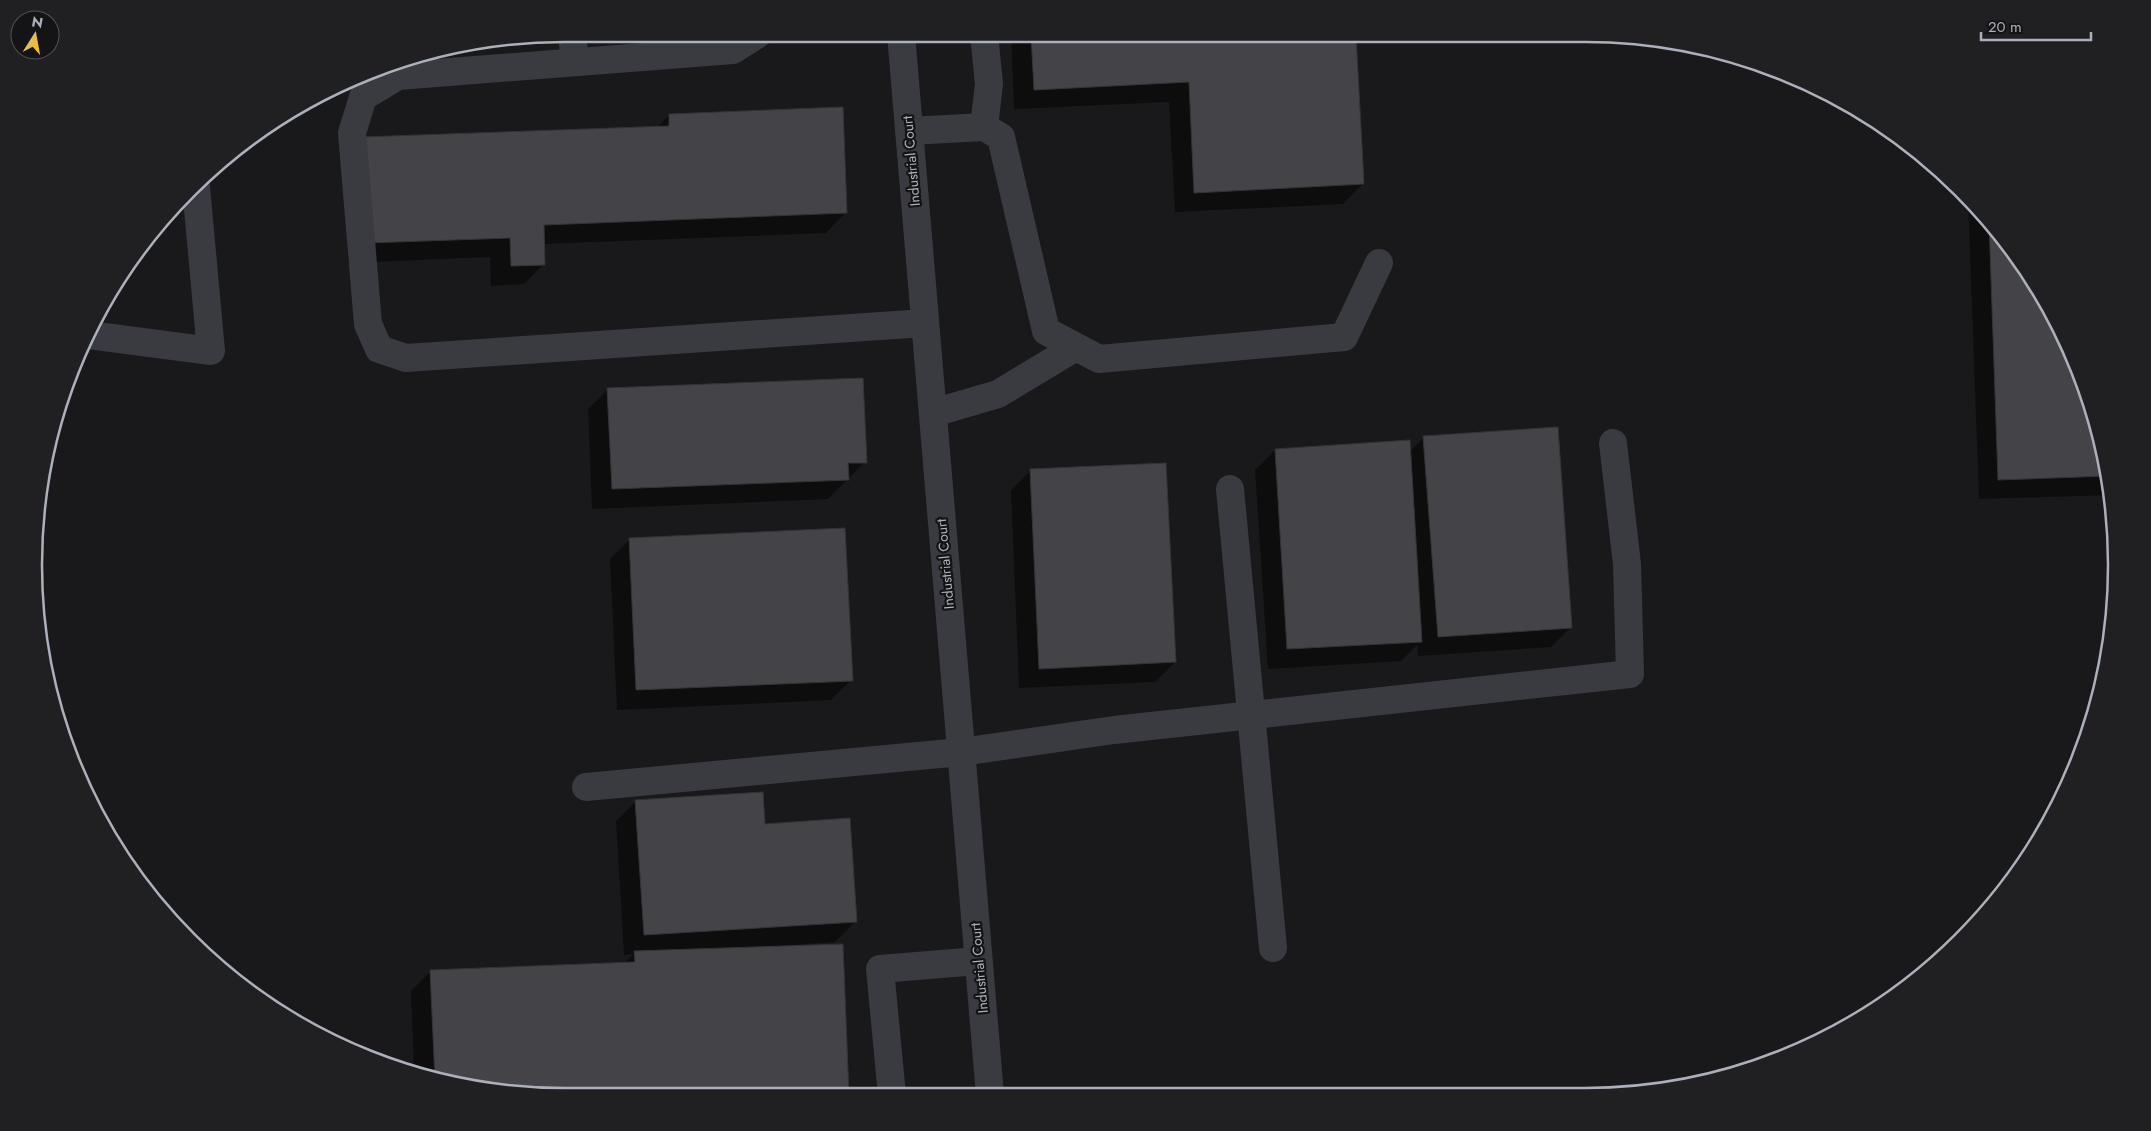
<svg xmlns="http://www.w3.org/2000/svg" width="2151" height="1131" viewBox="0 0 2151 1131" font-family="Jost,sans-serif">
  <rect width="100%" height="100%" fill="#19191b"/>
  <!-- shadow -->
  <path fill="#0007" d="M1011,34L1355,35L1363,184L1343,204L1175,212L1169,102L1014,109Z
    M669,115L846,212L826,233L543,244L544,264L524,284L491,286L490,257L348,263L344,159L657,128Z
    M1968,199L1985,215L2046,300L2089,395L2112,495L1979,499Z
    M608,389L865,462L828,499L592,509L588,409Z
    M1424,437L1571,627L1551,647L1418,656L1417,645L1401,661L1268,669L1255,470L1275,450L1409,452Z
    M1031,470L1175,662L1155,682L1019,688L1011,490Z
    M630,539L851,680L831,700L617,710L610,559Z
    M636,801L764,825L855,922L835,942L792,945V947L842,945L848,1095L531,1096L428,1079L414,1074L411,991L431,971L624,964L633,954L624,955L616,821Z"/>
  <!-- building -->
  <path fill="#444448" stroke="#343337" d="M1031,34L1356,35L1364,184L1194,193L1189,82L1034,90Z
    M843,107L847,213L544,225L545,265L511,266L510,238L367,243L363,137L669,126V114Z
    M1989,220L2046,300L2089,395L2108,476L1998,480Z
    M863,378L867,463H848L849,480L612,489L607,388Z
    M1558,427L1572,628L1438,637L1423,436Z
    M1410,440L1422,642L1287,649L1275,449Z
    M1166,463L1176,662L1039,669L1030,469Z
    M845,528L853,681L636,690L629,538Z
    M763,792L765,824L850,818L857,922L644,935L635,800Z
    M843,944L849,1095L531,1096L435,1080L430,970L635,962L634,951Z"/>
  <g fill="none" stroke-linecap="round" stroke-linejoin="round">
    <!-- minor -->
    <path stroke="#3a3b40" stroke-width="28" d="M572,34L575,62
      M758,34L733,50L398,76L363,97L352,133L368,324L379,349L406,358L925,323
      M901,34L990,1095
      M984,127L1001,137L1046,331L1099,359L1344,337L1379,263
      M909,131L984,127L989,84L984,34
      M89,335L211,351L196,187
      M933,413L998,394L1076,347
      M1230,489L1273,948
      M586,787L961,752L1114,730L1630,674L1627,564L1613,443
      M892,1095L880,969L978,961"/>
  </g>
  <g text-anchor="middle" stroke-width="4.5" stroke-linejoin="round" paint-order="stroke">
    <!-- street labels -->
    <g font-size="14" fill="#acb0ba" stroke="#141416">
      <text transform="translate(911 161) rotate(-95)" y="5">Industrial Court</text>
      <text transform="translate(945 564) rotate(-95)" y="5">Industrial Court</text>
      <text transform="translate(979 968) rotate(-95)" y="5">Industrial Court</text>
    </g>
  </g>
  <!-- crop -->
  <path d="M0 0H2151V1131H0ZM565 42H1585A523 523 0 0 1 2108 565V565A523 523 0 0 1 1585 1088H565A523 523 0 0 1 42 565V565A523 523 0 0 1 565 42Z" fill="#202023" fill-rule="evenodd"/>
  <path fill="none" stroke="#acb0ba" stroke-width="2.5" d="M565 42H1585A523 523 0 0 1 2108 565V565A523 523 0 0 1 1585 1088H565A523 523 0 0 1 42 565V565A523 523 0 0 1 565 42Z"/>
  <!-- north arrow -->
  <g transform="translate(35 35) rotate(11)"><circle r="24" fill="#141416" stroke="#515258"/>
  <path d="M0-4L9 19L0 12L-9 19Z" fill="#e9bc44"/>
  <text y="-8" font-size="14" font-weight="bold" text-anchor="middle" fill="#acb0ba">N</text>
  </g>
  <!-- scale -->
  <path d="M1981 32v8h110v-8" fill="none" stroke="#acb0ba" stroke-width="2.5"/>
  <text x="1988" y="32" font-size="15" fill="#acb0ba" stroke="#141416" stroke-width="4" paint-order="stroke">20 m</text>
</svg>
